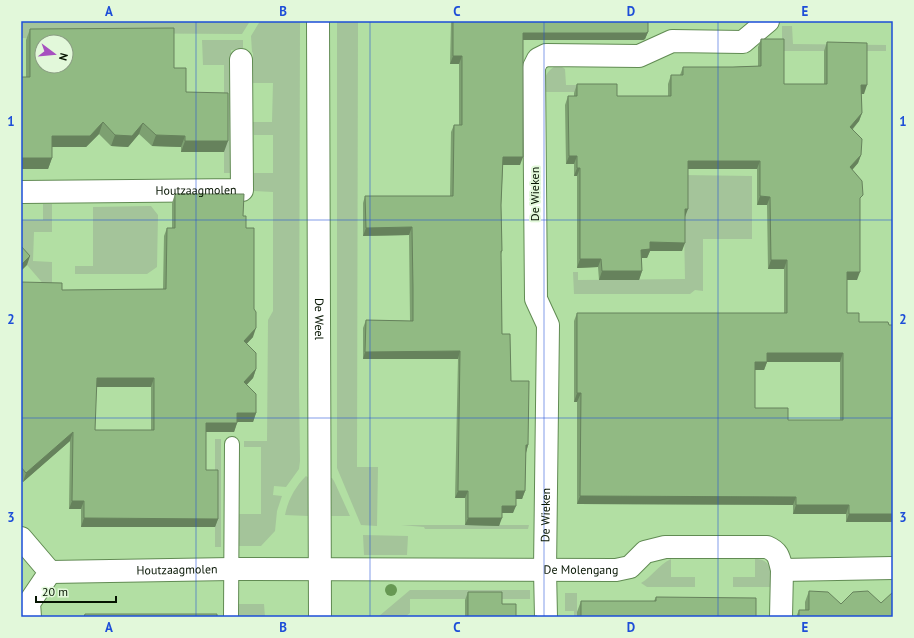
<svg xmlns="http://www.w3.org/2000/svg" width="914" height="638" viewBox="0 0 914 638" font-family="'PT Sans',sans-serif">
  <rect width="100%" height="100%" fill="#b2dfa3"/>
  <!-- green -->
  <path fill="#a4c49a" d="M21,21H250L242,34L67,33L66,39L21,38Z
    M260,21H300L299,387L300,461L299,469L286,487L274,486L273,495L282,496L277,511L275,531L261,546H239L238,514H261V447H244V441H267L268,320L273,311V192L254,191V173H273V135H254L253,122H272L273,83H253V53L252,52L251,36Z
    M337,21H358L357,467H378L377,526L361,525L337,468Z
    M782,26H792L793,44L886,45V51H782Z
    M202,40H243V49L231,50V173H224V65H203Z
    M554,67H562L565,69L566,85H614V92H545C544,81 544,73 554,67Z
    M683,175L752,176V239H703V291L695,290L690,294H574L573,272H578V280L685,279Z
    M43,204H52V232H34L33,261L52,262V286L46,287L21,258V220H43Z
    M151,206L158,215L157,267L147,274H75V266H93V207Z
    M215,439H221V547H215Z
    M306,476L309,478L308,516L285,515C288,500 295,487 306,476Z
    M331,478H332L334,481L350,516H330L329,479Z
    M401,525H529L528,529H425L424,527Z
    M363,535L408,536L407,555H364Z
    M671,559V577H695V587H647L641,583C652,577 658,565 671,559Z
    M755,559C773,559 771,573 771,587H733V577H755Z
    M410,590H530V599H410V613L405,617H378Z
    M565,593H577V617H574V611H565Z
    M238,604H264L265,617H238Z"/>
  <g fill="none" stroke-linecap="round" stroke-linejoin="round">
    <!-- lane casing -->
    <g stroke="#618b53" stroke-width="16">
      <path id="lane" d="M231,617L232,444"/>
    </g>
    <!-- street casing -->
    <g stroke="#618b53" stroke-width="24">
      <g id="street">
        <path id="s1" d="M21,192L242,190L241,60"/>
        <path d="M21,538L50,572L29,603L30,617"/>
        <path id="s2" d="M50,572L231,569L616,570L630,567L645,552L665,547H767C779,552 779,558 782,570L893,568"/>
        <path id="s3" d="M546,617L545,570L548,325L536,299L534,67L538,59L546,55L639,56L672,41L743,42L768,21"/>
        <path d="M781,617L782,570"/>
      </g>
    </g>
    <!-- secondary casing -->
    <g stroke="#618b53" stroke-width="24">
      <g id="secondary">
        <path id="s4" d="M318,21L320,617"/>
      </g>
    </g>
    <!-- lane -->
    <use href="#lane" stroke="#fff" stroke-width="14"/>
    <!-- street -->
    <use href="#street" stroke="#fff" stroke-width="22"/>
    <!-- secondary -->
    <use href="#secondary" stroke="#fff" stroke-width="22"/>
  </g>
  <!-- trees -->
  <circle fill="#679853" cx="391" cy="590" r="6"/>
  <!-- wall -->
  <path fill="#7da071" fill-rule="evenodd" d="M451,21H648V32L645,39L643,40H523L520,165H503L501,205L502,251L501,254L502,334L511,381L528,445L526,452L525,491L522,499H516L513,513H502L499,526L465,525V498H455L458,359H363V328L366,320L410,321L409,235L363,236V203L365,196H450L451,132L454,125H459V64H450Z
    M30,29L174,68L186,92L224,152H181V147L152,146L139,134L128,147L111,146L99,134L86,147H52V158L48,169H21V77H26V40Z
    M761,39L784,84H824V51L827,42L864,94H861L862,113L859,121L853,129L861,155L858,163L852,170L860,203L857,280H847V313L859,322L893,522H846V514H793V505L577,504V402H574V321L577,313H784V269H768L767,205H757V169H688L682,251H650L647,258H642V271L639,280H599L598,267L577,268V176H574V164H566L565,105L568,96H574V93L577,84L617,96H668V84L671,75H680L683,67H733L758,66V47ZM767,362H840V420H788L755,408V370H764Z
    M175,194L243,216L246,228L253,337L246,344L256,369L253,378L246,385L256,413L253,422H237V423L234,432H206V470L218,519L215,527H81V509H69L70,441L23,482L21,480V282L62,290L163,289L164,236L167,228H172V203ZM96,387H151V430H95Z
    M809,591L841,604L881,603L893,617H796L799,610H805V602Z
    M468,592L502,604L516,616L537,617H465V600Z
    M656,597L756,617H577V612L581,601H654Z"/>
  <!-- shaded-wall -->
  <path fill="#66825c" d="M648,32L645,39L643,40H520L523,33Z
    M453,56H462L459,64H450Z
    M861,85H867L864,94H858Z
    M862,113L859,121L847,135L850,127Z
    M103,122L99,134L86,147H48L52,136Z
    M143,123L139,134L128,147L111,146L115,135Z
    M156,135L185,136L181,147L152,146Z
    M185,141H228L224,152H181Z
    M861,155L858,163L847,176L850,167Z
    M569,156H577L574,164H566Z
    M503,157H523L520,165H500Z
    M21,158H52L48,169H21Z
    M688,161H760L757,169H685Z
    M577,168H580L577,176H574Z
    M760,196L770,197L767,205H757Z
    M685,209H688L685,217Z
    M412,227L409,235L363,236L366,228Z
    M650,242L685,243L682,251H650L647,258H638L641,250Z
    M30,256L27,265L21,271V265Z
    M580,259H601L598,267L577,268Z
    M771,260H787L784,269H768Z
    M602,271H642L639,280H599Z
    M847,272H860L857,280H844Z
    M256,328L253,337L241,350L244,341Z
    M460,351L458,359H363L365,352Z
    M767,353H843L840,362H765H767L764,370H752L755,362Z
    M256,369L253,378L241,391L244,382Z
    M97,378H154L151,387H94Z
    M577,393H581L577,402H574Z
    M237,413H256L253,422H234Z
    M206,423H237L234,432H203Z
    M73,432L70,441L23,482L26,473Z
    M526,445H528L526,453Z
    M458,491H468L465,498H455Z
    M516,491H525L522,499H513Z
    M580,496L796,497L793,505L577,504Z
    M72,501H84L81,509H69Z
    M796,505H849L846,514H793Z
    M502,506H516L513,513H499Z
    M849,514H893V522H846Z
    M84,518L218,519L215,527H81Z
    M468,518H502L499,526L465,525Z"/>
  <!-- building -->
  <path fill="#91ba83" stroke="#66825c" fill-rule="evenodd" d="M453,21H648V32L646,33H523V157H503L501,205L502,251H501L502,334H510L511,381H529L528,445H526L525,491H516V506H502V518H468V491H458L460,351L365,352L366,320L413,321V288L412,227L366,228L365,196H453L454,125H462V56H453Z
    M174,28V68H186V92L228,93V141H185V136L156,135L143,123L132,136L115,135L103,122L90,136H52V158H21V77H30V29ZM42,42H66V66H42Z
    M761,39H784V84H827V42L867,43V85H861L862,113L850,127L862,139L861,155L850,167L862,181L863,195L860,198V272H847V313H859V322H888L889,325H893V514H849V505H796V497L580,496L581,393H577V313H787V260H771L770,197L760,196V161H688V209H685V243L650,242V249L641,250L642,271H602L601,259H580V168H577V156H569L568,96H577V84H617V96H671V75H683V67H733L761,66ZM767,353H843V420H788V408H755V362H767Z
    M175,194H244L243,216H246V228H254V309L256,312V328L244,341L256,353V369L244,382L256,394V413H237V423H206V470H218V519L84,518V501H72L73,432L26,473L21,467V282L62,283V290L166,289L167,228H175ZM97,378H154V430H95Z
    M21,246L30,256L21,265Z
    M809,591L828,592L841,604L853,592L868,591L881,603L893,592V617H799V610H809Z
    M468,592H502V604H516V616H537V617H468Z
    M656,597L756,598V617H581V601H656Z
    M85,614H217V617H84Z"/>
  <!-- grid -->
  <path fill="none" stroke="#1d4ed8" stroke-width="1" stroke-opacity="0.55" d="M196,21V617M370,21V617M544,21V617M718,21V617M21,220H893M21,418H893"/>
  <g text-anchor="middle" stroke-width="4" stroke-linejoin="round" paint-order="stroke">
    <!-- street labels -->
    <g font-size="12" fill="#051401" stroke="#e2f8da">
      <text dy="4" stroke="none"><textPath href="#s1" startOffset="175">Houtzaagmolen</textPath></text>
      <text transform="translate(535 194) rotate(-90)" y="4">De Wieken</text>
      <text dy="4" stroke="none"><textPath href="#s4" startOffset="298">De Weel</textPath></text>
      <text dy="4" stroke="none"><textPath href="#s3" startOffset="102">De Wieken</textPath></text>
      <text dy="4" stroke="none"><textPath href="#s2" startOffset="531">De Molengang</textPath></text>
      <text dy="4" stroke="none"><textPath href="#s2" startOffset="127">Houtzaagmolen</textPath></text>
    </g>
  </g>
  <!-- border -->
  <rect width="914" height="638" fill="none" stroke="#e2f8da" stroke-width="44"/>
  <!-- north arrow -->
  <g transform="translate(54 54) rotate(106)"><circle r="19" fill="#e2f8da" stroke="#8a9d83"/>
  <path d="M0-3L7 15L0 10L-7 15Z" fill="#a651bf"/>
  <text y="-6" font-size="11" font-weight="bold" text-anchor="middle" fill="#051401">N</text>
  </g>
  <!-- scale -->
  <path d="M36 596v6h80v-6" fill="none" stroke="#051401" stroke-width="2"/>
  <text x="42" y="596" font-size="12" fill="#051401" stroke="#e2f8da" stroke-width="3" paint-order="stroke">20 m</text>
  <rect x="22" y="22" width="870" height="594" fill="none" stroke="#1d4ed8" stroke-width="1.5"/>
  <g font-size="13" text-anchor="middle" font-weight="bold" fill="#1d4ed8">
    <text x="109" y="16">A</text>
    <text x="283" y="16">B</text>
    <text x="457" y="16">C</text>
    <text x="631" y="16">D</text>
    <text x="805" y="16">E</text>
    <text x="11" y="126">1</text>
    <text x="903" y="126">1</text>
    <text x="11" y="324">2</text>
    <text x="903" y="324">2</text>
    <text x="11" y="522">3</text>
    <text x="903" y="522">3</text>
    <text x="109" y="632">A</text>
    <text x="283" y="632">B</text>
    <text x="457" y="632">C</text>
    <text x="631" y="632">D</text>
    <text x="805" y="632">E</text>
  </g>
</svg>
